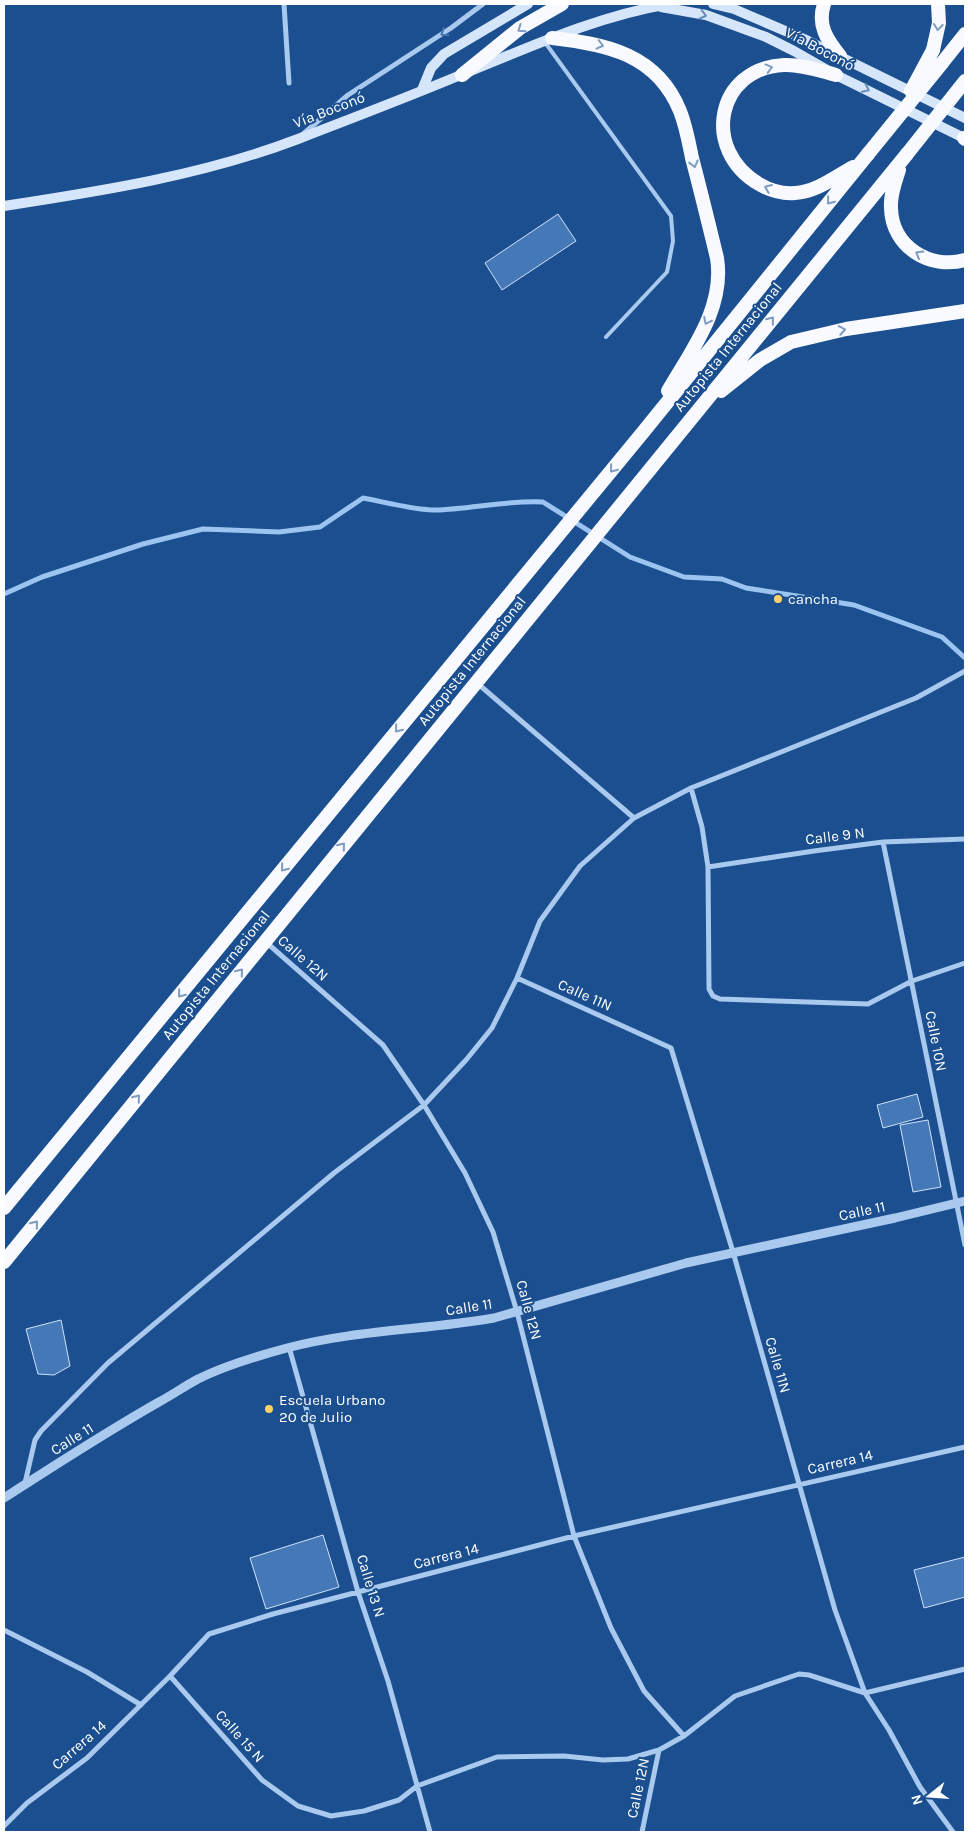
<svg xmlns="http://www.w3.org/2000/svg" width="969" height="1836" viewBox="0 0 969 1836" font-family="Karla,sans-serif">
  <rect width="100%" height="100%" fill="#1b4f8f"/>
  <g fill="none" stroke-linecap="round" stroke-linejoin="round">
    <!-- stream -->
    <path stroke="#9cc4f0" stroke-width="5" d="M4,594L42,577L143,544L203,529L279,532L320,527L363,498C385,502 414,510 435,510C471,509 507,500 543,502L630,557L684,577L722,579L746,588L854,605L942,637L965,658"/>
  </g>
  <!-- building -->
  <path fill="#4478b7" stroke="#cfe3fa" d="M558,214L576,241L502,290L485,263Z
    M917,1094L923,1117L883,1128L877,1105Z
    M928,1120L941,1187L913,1192L900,1125Z
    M61,1320L70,1366L54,1375L38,1374L26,1329Z
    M323,1535L339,1587L266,1609L250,1558Z
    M965,1557V1597L924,1608L914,1570Z"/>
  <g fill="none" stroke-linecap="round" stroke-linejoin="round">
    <!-- service -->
    <path stroke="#a9c9ee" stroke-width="4" d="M544,41L671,216L673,241L667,272L606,337"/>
    <!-- minor -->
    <path stroke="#a9c9ee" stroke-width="5" d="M284,4L289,83
      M302,135L348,95L451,28L483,4
      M477,683L634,818
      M691,788L702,827L708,867L709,989L713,996L720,999L868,1004L912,981L965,963
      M883,842L965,1245
      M708,867L814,851L883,842L965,839
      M267,943L383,1045L424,1105L465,1173L493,1232L517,1312L574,1536L611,1628L644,1691L684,1736
      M517,978L671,1048L733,1252L835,1610L865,1693L889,1730L920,1787L953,1832
      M289,1347L358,1592L388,1681L430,1832
      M25,1483L35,1440L41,1431L108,1363L334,1173L424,1105L466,1060L492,1028L517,978L540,921L580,866L634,818L691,788L916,698L965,671
      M4,1630L87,1672L141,1705
      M170,1676L262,1780L298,1806L331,1816L364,1811L399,1800L417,1786L497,1757L564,1756L603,1760L628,1759L659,1750L684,1736L735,1696L799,1674L809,1675L865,1693L965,1669
      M4,1826L27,1803L87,1758L170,1676L209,1634L273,1614L574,1536L965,1447
      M642,1832L659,1750"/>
    <!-- tertiary -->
    <path stroke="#a9c9ee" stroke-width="9" d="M4,1498C55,1465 106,1432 159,1402C172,1395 185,1386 198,1379C226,1365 257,1356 287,1348C354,1330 425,1330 494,1318L686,1263L895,1218L965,1201"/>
    <!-- secondary -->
    <path stroke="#d6e6fa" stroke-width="10" d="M713,4L734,9L804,39L965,118
      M661,7L706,15L766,37L794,51L836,75L964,138
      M422,90L431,68L444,54L528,4
      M4,206C102,191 204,175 298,139C353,118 408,97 463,74C530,47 597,16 669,4"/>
    <!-- trunk -->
    <path stroke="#f8faff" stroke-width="14" d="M824,4C817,25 827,40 840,56
      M552,38C606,44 657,54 680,111C686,126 689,143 692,158C701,192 709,225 717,258C725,308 691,351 668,391
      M933,50L939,23L938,4
      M942,63L965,34
      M462,75L520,28L562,4
      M836,75C820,71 802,64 784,65C716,68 701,150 759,184C769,190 782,194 795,193C816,192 835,177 853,167
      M964,138L965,139
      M899,170C895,183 890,195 891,208C892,247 930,270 965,260
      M721,391L760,360L791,342L846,329L965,311
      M4,1208L644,431L868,154
      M4,1262L907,154"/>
    <!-- trunk-bridge -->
    <path stroke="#f8faff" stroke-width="14" d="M911,91L933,50
      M868,154L942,63
      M907,154L965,81"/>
  </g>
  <!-- one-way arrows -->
  <defs><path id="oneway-chevron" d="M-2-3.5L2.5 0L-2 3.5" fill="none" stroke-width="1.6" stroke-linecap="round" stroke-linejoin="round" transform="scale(1.25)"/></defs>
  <g stroke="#668bba">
    <use href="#oneway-chevron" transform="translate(703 15) rotate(14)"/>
    <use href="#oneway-chevron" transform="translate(866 89) rotate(26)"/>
  </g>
  <g stroke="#7e9cc1">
    <use href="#oneway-chevron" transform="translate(938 27) rotate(97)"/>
    <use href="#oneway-chevron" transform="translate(521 29) rotate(145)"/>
    <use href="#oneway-chevron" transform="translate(600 45) rotate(14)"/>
    <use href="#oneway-chevron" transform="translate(769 68) rotate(-15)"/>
    <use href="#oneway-chevron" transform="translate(694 164) rotate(76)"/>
    <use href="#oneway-chevron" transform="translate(768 188) rotate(-157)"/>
    <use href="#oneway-chevron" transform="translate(830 201) rotate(129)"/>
    <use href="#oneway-chevron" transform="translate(919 254) rotate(-150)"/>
    <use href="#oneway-chevron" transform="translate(771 320) rotate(-51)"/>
    <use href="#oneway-chevron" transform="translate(707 321) rotate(116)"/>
    <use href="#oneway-chevron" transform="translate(842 330) rotate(-10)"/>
    <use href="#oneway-chevron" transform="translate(613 469) rotate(129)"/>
    <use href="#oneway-chevron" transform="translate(398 729) rotate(129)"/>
    <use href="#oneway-chevron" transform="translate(342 846) rotate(-51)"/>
    <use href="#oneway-chevron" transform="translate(284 868) rotate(129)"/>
    <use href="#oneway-chevron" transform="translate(240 972) rotate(-51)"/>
    <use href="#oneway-chevron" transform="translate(181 994) rotate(129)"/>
    <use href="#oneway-chevron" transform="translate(137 1098) rotate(-51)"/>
    <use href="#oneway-chevron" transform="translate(35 1224) rotate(-51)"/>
  </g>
  <use stroke="#4674ac" href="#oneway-chevron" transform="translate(444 33) rotate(147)"/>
  <!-- markers -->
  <g fill="#ffd166" stroke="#1b4f8f" stroke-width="2">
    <circle cx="778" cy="599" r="5"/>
    <circle cx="269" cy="1409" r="5"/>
  </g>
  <g text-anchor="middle" stroke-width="4" stroke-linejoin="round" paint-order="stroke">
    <!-- street labels -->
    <g font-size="15" fill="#fff" stroke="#1b4f8f">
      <text transform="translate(820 49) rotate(28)" y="5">Vía Boconó</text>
      <text transform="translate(329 110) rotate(-21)" y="5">Vía Boconó</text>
      <text transform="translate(728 347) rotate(-51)" y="5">Autopista Internacional</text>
      <text transform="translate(472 661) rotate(-51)" y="5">Autopista Internacional</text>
      <text transform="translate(835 836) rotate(-7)" y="5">Calle 9 N</text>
      <text transform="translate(303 958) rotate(41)" y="5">Calle 12N</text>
      <text transform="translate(216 975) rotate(-51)" y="5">Autopista Internacional</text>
      <text transform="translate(585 995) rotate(24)" y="5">Calle 11N</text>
      <text transform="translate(936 1041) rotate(79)" y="5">Calle 10N</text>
      <text transform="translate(862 1211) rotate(-12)" y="5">Calle 11</text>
      <text transform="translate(469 1307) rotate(-9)" y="5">Calle 11</text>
      <text transform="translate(529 1310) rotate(75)" y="5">Calle 12N</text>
      <text transform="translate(778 1365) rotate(74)" y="5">Calle 11N</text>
      <text transform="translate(72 1439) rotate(-32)" y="5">Calle 11</text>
      <text transform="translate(840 1462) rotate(-13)" y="5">Carrera 14</text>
      <text transform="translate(446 1556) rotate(-14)" y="5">Carrera 14</text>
      <text transform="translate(371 1586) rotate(73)" y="5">Calle 13 N</text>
      <text transform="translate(240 1736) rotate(48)" y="5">Calle 15 N</text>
      <text transform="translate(79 1745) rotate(-41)" y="5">Carrera 14</text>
      <text transform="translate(638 1788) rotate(-78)" y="5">Calle 12N</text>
    </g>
    <!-- poi labels -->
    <g font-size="15" fill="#fff" stroke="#1b4f8f" text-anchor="start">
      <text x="788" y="604">cancha</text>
      <text x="279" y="1405">Escuela Urbano<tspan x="279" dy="17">20 de Julio</tspan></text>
    </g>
  </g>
  <!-- border -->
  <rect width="969" height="1836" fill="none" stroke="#ffffff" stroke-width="10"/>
  <!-- north arrow -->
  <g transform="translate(929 1796) rotate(253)" stroke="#1b4f8f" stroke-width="4" paint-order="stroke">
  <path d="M0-4L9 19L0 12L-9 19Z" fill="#ffffff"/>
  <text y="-8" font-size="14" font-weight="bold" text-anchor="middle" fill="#ffffff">N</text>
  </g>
</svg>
